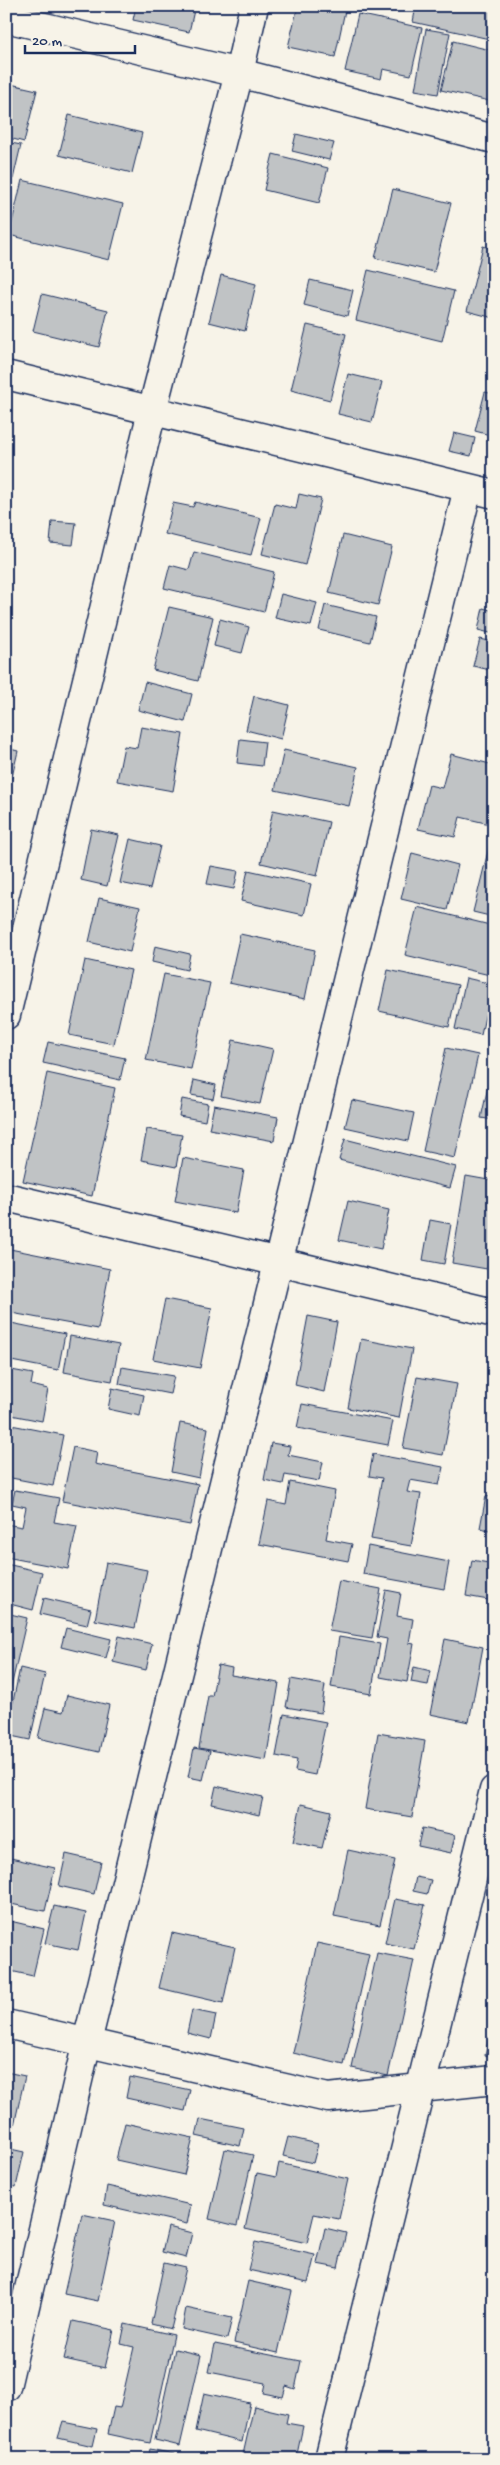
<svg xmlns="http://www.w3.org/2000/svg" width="500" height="2465" viewBox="0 0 500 2465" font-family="'Gochi Hand',sans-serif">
  <rect width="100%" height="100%" fill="#f7f3e8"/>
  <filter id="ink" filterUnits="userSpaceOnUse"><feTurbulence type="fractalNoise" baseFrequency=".02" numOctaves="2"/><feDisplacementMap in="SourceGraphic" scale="10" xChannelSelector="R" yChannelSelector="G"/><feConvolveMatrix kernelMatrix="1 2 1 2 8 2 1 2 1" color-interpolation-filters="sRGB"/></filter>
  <g filter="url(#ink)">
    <!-- building -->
    <path fill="#c0c3c5" stroke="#1b2f5e" d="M136,6H195L189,32L133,20Z
      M298,6H346L335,57L288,47Z
      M416,6H494V40L413,22Z
      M358,14L422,28L411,75L383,69L381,79L345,71Z
      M426,29L450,33L438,94L415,90Z
      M453,41L494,51V102L441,90Z
      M6,83L37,90L24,142L6,137Z
      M69,115L142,133L132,173L59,155Z
      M296,134L334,143L329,160L292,151Z
      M6,142L21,145L13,179L6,177Z
      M273,154L328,168L319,203L264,190Z
      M22,180L123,204L109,260L9,235Z
      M393,189L451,203L434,272L375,258Z
      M483,246L494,249V318L467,311Z
      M368,270L454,291L442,341L356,320Z
      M221,275L256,284L245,331L209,322Z
      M310,280L353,290L347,316L304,305Z
      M42,294L108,310L99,347L33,331Z
      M307,325L346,334L330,400L291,390Z
      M348,374L382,382L372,422L338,414Z
      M485,392L494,394V436L475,431Z
      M454,433L475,438L471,456L449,451Z
      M299,494L321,499L305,565L262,554L275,504L296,509Z
      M195,502L261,518L251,555L165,534L173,503L193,507Z
      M52,521L76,523L73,545L50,543Z
      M343,535L392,547L378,605L329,593Z
      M194,552L274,572L264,612L164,588L170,565L189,570Z
      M281,594L317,603L311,626L275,618Z
      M325,605L376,617L370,642L319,630Z
      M169,607L213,617L198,681L153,670Z
      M483,608L494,611V634L478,630Z
      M220,619L249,627L242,653L214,646Z
      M480,639L494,642V671L473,666Z
      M145,682L192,694L185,722L138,710Z
      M254,696L289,705L281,739L246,730Z
      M141,727L183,734L173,791L117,781L124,746L137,748Z
      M240,739L265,742L262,766L237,763Z
      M6,748L18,751L8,794H6Z
      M284,750L358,767L349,806L275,790Z
      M451,754L494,765V825L460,817L455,837L418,829L429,785L442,788Z
      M273,810L329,822L317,876L261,863Z
      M494,827V917L473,912Z
      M91,829L119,835L107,886L81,880Z
      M130,839L160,846L150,889L120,883Z
      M412,853L458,865L447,910L401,899Z
      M211,866L238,871L234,889L207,884Z
      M248,870L311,884L304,915L241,901Z
      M99,898L140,907L130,952L89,942Z
      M417,907L494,926V976L405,955Z
      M240,934L315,950L305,999L229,983Z
      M155,946L190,954L187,970L152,962Z
      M85,960L131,970L114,1044L69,1035Z
      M388,970L458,985L449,1027L379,1011Z
      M164,974L210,983L191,1069L146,1060Z
      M466,978L492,984L481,1035L455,1029Z
      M233,1040L273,1049L260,1104L221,1096Z
      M48,1042L125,1058L120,1080L43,1063Z
      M446,1048L478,1055L455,1158L423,1151Z
      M494,1060V1120L481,1118Z
      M47,1073L115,1088L92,1196L23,1181Z
      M194,1080L216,1085L213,1099L191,1095Z
      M182,1099L208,1104L205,1121L179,1116Z
      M352,1100L414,1113L408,1141L345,1127Z
      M214,1105L278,1117L274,1141L209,1129Z
      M147,1129L182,1135L176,1167L141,1160Z
      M345,1139L456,1167L450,1188L339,1160Z
      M183,1158L244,1170L236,1213L175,1201Z
      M466,1176L494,1181V1228L487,1269L452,1263Z
      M348,1201L389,1210L381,1249L339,1240Z
      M430,1220L451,1224L444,1264L423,1260Z
      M10,1249L110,1269L98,1329L6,1312V1266Z
      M165,1299L212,1308L200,1368L153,1359Z
      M308,1316L337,1322L324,1392L295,1385Z
      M6,1322L65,1334L58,1370L6,1360Z
      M70,1336L119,1345L112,1381L64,1372Z
      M361,1339L412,1349L399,1418L348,1408Z
      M122,1367L174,1376L170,1394L119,1384Z
      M6,1369L33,1374L31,1385L48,1389L42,1421L6,1414Z
      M417,1377L457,1384L443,1455L403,1448Z
      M112,1388L144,1395L140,1416L108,1409Z
      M302,1404L393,1421L388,1445L297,1428Z
      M180,1423L208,1428L199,1478L171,1472Z
      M6,1424L63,1435L53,1486L6,1477Z
      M271,1443L290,1446L288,1455L323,1462L319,1481L285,1475L283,1484L264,1480Z
      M73,1447L97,1452L95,1464L198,1484L190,1525L62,1501Z
      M373,1454L443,1467L439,1485L410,1480L407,1492L421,1494L411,1546L371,1539L382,1478L369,1476Z
      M290,1482L335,1491L326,1539L352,1544L348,1561L259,1544L268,1501L286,1505Z
      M15,1490L59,1498L54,1522L77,1526L68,1569L6,1557V1524L22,1527L26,1507L12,1504Z
      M486,1496L494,1498V1531L480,1528Z
      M368,1546L449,1562L444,1589L363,1574Z
      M472,1560L494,1564V1601L466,1596Z
      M106,1562L147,1570L135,1628L95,1620Z
      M6,1564L42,1572L33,1610L6,1603Z
      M339,1581L381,1589L372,1638L329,1631Z
      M386,1590L401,1593L397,1616L413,1619L409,1643L414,1644L407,1682L380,1677L387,1639L377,1637Z
      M44,1598L91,1609L87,1625L40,1614Z
      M6,1613L27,1618L6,1709Z
      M66,1628L111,1639L106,1658L61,1647Z
      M119,1636L152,1644L146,1670L113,1662Z
      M339,1637L380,1644L371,1694L331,1687Z
      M445,1639L483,1647L469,1722L430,1714Z
      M218,1665L232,1668L231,1675L279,1683L266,1760L199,1748L208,1696H212Z
      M414,1667L431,1671L428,1685L411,1682Z
      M20,1668L45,1674L30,1740L6,1735Z
      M291,1679L325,1685L321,1713L286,1707Z
      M67,1695L109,1705L99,1752L38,1738L45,1708L63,1712Z
      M284,1714L326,1722L315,1775L295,1771L297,1760L276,1756Z
      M378,1733L425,1741L412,1817L365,1809Z
      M194,1748L210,1751L203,1780L188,1777Z
      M216,1786L263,1797L259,1815L212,1804Z
      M301,1804L331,1811L322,1848L293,1842Z
      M422,1828L455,1835L451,1853L418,1846Z
      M348,1850L395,1860L380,1925L334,1916Z
      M66,1854L101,1862L94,1894L59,1886Z
      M6,1857L55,1868L45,1911L6,1903Z
      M416,1877L431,1880L427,1894L413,1891Z
      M395,1899L425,1905L414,1949L385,1943Z
      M54,1906L86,1913L78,1950L45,1943Z
      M6,1920L44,1929L33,1976L6,1970Z
      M172,1933L235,1947L223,2003L159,1988Z
      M317,1943L369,1954L344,2065L293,2053Z
      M377,1953L414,1960L388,2076L352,2068Z
      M192,2010L216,2015L211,2039L187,2033Z
      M489,2037L494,2038V2057L485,2055Z
      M6,2072L25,2076L13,2130L6,2128Z
      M130,2077L190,2090L185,2111L126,2098Z
      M200,2119L244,2128L240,2146L196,2136Z
      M125,2123L193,2138L184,2175L116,2160Z
      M288,2137L318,2144L313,2163L283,2156Z
      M6,2148L24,2152L16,2187L6,2185Z
      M225,2149L253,2155L237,2226L209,2219Z
      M279,2163L348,2179L339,2219L314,2214L307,2243L245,2229L257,2173L276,2177Z
      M107,2186L191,2205L187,2224L104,2205Z
      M82,2214L115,2221L98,2301L64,2294Z
      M168,2227L192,2233L186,2258L162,2252Z
      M325,2228L346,2233L338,2268L317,2264Z
      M255,2242L315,2255L308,2283L248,2270Z
      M164,2263L186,2268L171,2329L151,2324Z
      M248,2281L292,2291L278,2353L234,2343Z
      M186,2308L232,2318L227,2339L182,2329Z
      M73,2321L114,2330L105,2368L64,2359Z
      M125,2324L174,2335L150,2443L108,2434L114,2407L120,2408L134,2347L121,2344Z
      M215,2344L301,2361L295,2389L286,2386L283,2397L263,2393L265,2383L209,2372Z
      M175,2349L201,2355L180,2446L155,2440Z
      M204,2393L250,2403L242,2442L196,2431Z
      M254,2406L288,2414L286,2423L303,2426L296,2459L279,2455L278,2459H242Z
      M63,2422L97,2429L93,2446L58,2438Z
      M150,2449L174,2454L173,2459H148Z"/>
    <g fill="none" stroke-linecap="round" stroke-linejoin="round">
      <!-- street casing -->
      <g stroke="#1b2f5e" stroke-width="31">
        <path id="street" d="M6,18L239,73L494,139
          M6,375L494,494
          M6,1015L152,411L239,73L254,6
          M6,1197L494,1313
          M6,2024L328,2098L494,2080
          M6,2387L87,2042L468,488"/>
      </g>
      <!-- secondary casing -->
      <g stroke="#1b2f5e" stroke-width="31">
        <path id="secondary" d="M329,2459L494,1790"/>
      </g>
      <!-- street -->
      <use href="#street" stroke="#f7f3e8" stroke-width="28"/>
      <!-- secondary -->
      <use href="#secondary" stroke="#f7f3e8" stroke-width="28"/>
    </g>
  </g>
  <!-- margin -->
  <rect width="500" height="2465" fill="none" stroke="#f7f3e8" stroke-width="25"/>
  <rect x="12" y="12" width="475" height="2440" fill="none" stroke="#1b2f5e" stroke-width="2" filter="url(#ink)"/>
  <!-- scale -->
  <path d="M25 45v8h110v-8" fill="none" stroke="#1b2f5e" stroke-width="2.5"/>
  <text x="32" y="45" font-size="15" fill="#1b2f5e" stroke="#f7f3e8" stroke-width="4" paint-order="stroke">20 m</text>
</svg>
